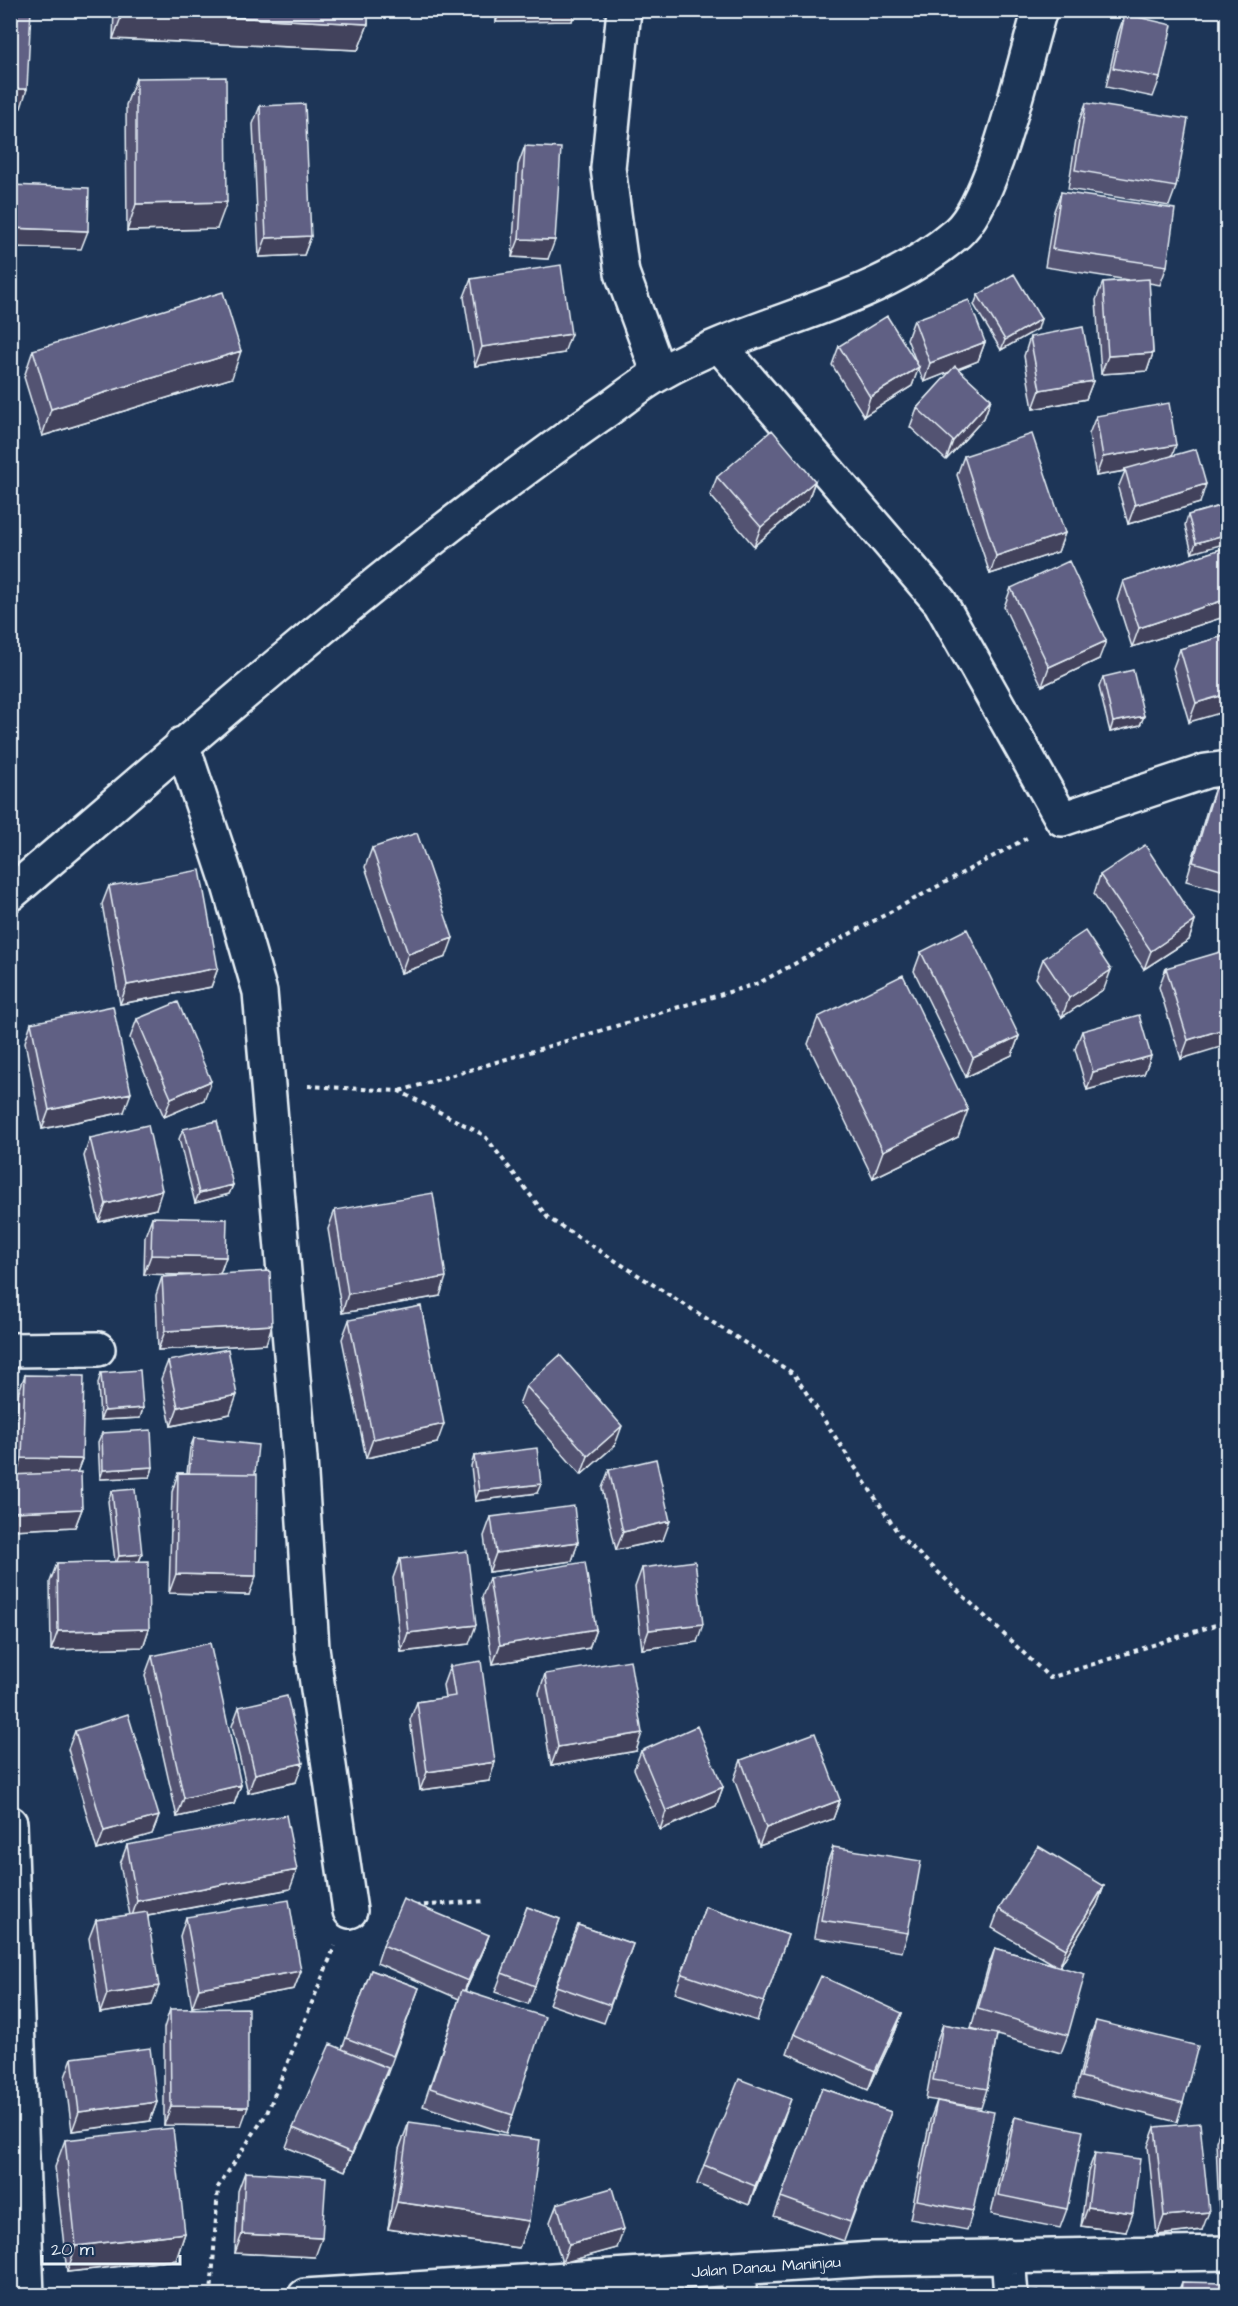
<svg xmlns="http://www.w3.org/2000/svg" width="1238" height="2306" viewBox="0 0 1238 2306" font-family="'Architects Daughter',sans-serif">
  <rect width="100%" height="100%" fill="#1d3557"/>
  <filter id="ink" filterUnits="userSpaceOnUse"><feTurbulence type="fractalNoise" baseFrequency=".0167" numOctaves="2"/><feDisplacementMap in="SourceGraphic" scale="12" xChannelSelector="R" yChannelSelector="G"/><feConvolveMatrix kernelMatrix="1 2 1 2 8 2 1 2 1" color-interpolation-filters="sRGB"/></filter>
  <g filter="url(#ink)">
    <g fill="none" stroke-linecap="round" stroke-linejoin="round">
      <!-- minor casing -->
      <g stroke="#e8f1f8" stroke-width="38">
        <path id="minor" d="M624,10L608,168L622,273L659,374
          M720,346L940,602L1062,819L1206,771L1228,768
          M182,744L228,882L260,992L300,1459L312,1648L350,1911
          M10,894C162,764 312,631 470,510C515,476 560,442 607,410C624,398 641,384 659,374C754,319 872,307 957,233C995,200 1023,63 1040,10
          M10,1350L98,1349
          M10,1823L27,2296
          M1008,2256L1011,2296
          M739,2268V2296
          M305,2296L873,2259L1228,2253"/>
      </g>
      <!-- path -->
      <path stroke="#e8f1f8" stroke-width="4" stroke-dasharray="4.5 4.5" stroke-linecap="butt" d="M308,1086L399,1091L484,1135L548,1218L794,1374L900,1536L1050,1678L1228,1621
        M400,1091L759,983L1027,838
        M415,1906L485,1901
        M211,2296L218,2187L267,2113L335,1946"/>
      <!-- minor -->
      <use href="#minor" stroke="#1d3557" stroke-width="33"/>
    </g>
    <!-- wall -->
    <path fill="#535372" stroke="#e8f1f8" stroke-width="1.5" d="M114,10H368V24L358,50L113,39Z
      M496,10H575L572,21L496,22Z
      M1125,14L1160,78L1153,97L1106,87L1118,33Z
      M136,78L217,229L127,231L126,105Z
      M1086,103L1176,187L1169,206L1068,189L1079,121Z
      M260,106L311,236L304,255L259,257L253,124Z
      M525,146L548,259L512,257L518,165Z
      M1061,192L1167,266L1160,285L1149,283L1153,353L1147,371L1101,374L1096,300L1103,282L1128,280L1045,267L1054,211Z
      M471,279L564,353L475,366L464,297Z
      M978,295L1038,329L1001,350L974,305Z
      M914,320L985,342L978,361L958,369L991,399L984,418L946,460L910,427L917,408L951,371L924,382L918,368L912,386L864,416L832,365L839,346L917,364L907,339Z
      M1030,337L1093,381L1086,399L1033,409L1024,356Z
      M33,350L232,378L42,436L24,377Z
      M1096,416L1172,456L1200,503L1128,524L1118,488L1125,471L1096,476L1089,434Z
      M964,456L1065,533L1058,552L990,574L957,475Z
      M717,477L815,481L808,500L754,546L710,495Z
      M1227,504L1192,553L1185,525L1188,515Z
      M1227,547V616L1132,647L1117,600L1123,581Z
      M1011,588L1099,659L1042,686L1004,607Z
      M1227,635L1189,722L1173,668L1180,649Z
      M1103,677L1144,716L1140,725L1110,732L1099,687Z
      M1215,788L1227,792V892L1186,881L1208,807Z
      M372,848L446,957L401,973L365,867Z
      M1100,875L1195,921L1189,940L1144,969L1094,894Z
      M109,886L218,968L211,987L120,1004L102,904Z
      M921,952L1019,1036L1012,1055L966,1077L914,971Z
      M1043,959L1104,989L1062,1017L1036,978Z
      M1166,968L1227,977L1181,1059L1159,987Z
      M818,1017L958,1137L873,1178L808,1044Z
      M137,1019L204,1100L164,1117L130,1038Z
      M31,1023L124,1112L42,1129L25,1042Z
      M1082,1031L1151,1056L1144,1074L1087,1090L1075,1049Z
      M183,1129L233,1185L229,1194L195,1203L179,1139Z
      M90,1138L156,1209L99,1222L84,1156Z
      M335,1210L440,1296L342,1313L328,1229Z
      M152,1217L226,1257L220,1274L266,1344L158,1350L156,1295L162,1277L191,1275L144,1274L145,1236Z
      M349,1320L437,1443L366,1458L342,1339Z
      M168,1361L230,1414L171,1426L161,1379Z
      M101,1373L143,1408L140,1418L100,1420L98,1383Z
      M25,1375L82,1459L77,1472L82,1509L75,1527L10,1530V1475H15L18,1394Z
      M526,1386L615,1445L581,1475L519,1404Z
      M102,1433L153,1467L150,1477L100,1479L98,1442Z
      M194,1438L255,1474L249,1595L169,1593L172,1492L178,1473H187L190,1448Z
      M474,1456L537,1493L475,1501L471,1466Z
      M609,1470L663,1540L616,1550L602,1488Z
      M112,1491L142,1554L139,1561L149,1629L143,1647L51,1650L50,1582L57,1563L115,1562L108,1501Z
      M491,1517L578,1542L572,1561L489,1572L484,1536Z
      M400,1559L469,1644L401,1652L393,1578Z
      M642,1568L697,1642L642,1649L635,1587Z
      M489,1578L596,1629L589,1648L493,1664L482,1597Z
      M152,1656L241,1785L234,1804L177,1817L145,1675Z
      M450,1666L495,1762L489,1781L420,1790L410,1720L417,1702L445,1698L443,1685Z
      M545,1674L636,1751L551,1766L539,1693Z
      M239,1707L296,1782L248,1793L232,1726Z
      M75,1731L159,1816L152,1834L97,1850L68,1749Z
      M641,1751L723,1787L716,1806L660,1830L634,1769Z
      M741,1760L840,1800L833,1819L759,1846L734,1779Z
      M127,1845L290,1889L148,1916L152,2005L100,2013L89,1938L96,1920L130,1915L120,1864Z
      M833,1847L908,1933L902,1952L814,1938L826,1866Z
      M1104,1886L1097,1905L1060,1966L1068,2035L1061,2053L997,2035L987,2089L981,2108L926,2099L936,2043L943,2024L988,2033L971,2028L988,1967L995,1948L1055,1965L992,1928L999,1909Z
      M527,1907L560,1919L528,2004L495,1992Z
      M705,1907L788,1935L757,2021L675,1993Z
      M186,1917L301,1971L294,1989L192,2007L180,1936Z
      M578,1925L633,1944L604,2023L549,2004Z
      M489,1935L482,1954L465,1991L513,2115L506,2133L423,2106L459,1999L377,1963L383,1945Z
      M371,1970L419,1988L387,2075L385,2074L345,2171L286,2147L293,2128L342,2049Z
      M170,2009L241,2126L164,2125V2028Z
      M902,2013L895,2032L868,2090L787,2053L794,2034Z
      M1096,2021L1183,2103L1177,2122L1074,2096L1089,2039Z
      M72,2058L157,2102L150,2121L72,2131L65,2077Z
      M822,2088L891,2112L844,2241L774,2216Z
      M937,2101L973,2211L967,2230L910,2219L930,2120Z
      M1015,2117L1067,2209L1060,2228L991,2214L1008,2136Z
      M784,2118L749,2205L697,2184L704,2165Z
      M409,2122L529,2221L519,2248L388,2229L399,2149Z
      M1223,2122H1227V2236L1220,2237L1216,2141Z
      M1155,2127L1202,2230L1157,2235L1148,2146Z
      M65,2140L185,2233L176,2260L67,2272L55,2167Z
      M1095,2153L1126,2232L1081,2226L1088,2172Z
      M245,2172L315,2257L235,2253L238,2191Z
      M557,2204L617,2248L562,2263L550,2222Z
      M1182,2282L1227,2295H1177Z"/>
    <!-- shaded-wall -->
    <path fill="#43435c" stroke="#e8f1f8" stroke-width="1.5" d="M500,10H575L572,21L496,22Z
      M123,12L368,24L358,50L113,39Z
      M10,89H27L21,108H10Z
      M227,202L217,229L127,231L136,204Z
      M10,228L88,231L81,249L10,247Z
      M311,236L304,255L259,257L266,238Z
      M519,239L555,240L548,259L512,257Z
      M1041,319L1038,329L1001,350L1005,340Z
      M571,334L564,353L475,366L482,347Z
      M985,342L978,361L924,382L930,363Z
      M241,351L232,378L42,436L51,409Z
      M1153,353L1147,371L1101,374L1108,356Z
      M919,367L912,386L864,416L870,397Z
      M1093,381L1086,399L1033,409L1040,390Z
      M991,399L984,418L946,460L953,441Z
      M1176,445L1169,464L1125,469L1124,471L1096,476L1103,457Z
      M815,481L808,500L754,546L761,527Z
      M1206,484L1200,503L1128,524L1135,505Z
      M1065,533L1058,552L990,574L996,556Z
      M1227,534V543L1192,553L1196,543Z
      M1227,599V616L1132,647L1139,628Z
      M1106,641L1099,659L1042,686L1049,667Z
      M1227,694V711L1189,722L1196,703Z
      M1144,716L1140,725L1110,732L1113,722Z
      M1195,921L1189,940L1144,969L1151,951Z
      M453,938L446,957L401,973L408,954Z
      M218,968L211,987L120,1004L127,985Z
      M1111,970L1104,989L1062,1017L1069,998Z
      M1227,1028V1045L1181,1059L1188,1040Z
      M1019,1036L1012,1055L966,1077L973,1058Z
      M1151,1056L1144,1074L1087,1090L1093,1072Z
      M211,1081L204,1100L164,1117L171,1098Z
      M131,1093L124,1112L42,1129L49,1110Z
      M968,1110L958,1137L873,1178L883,1151Z
      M233,1185L229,1194L195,1203L199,1193Z
      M162,1190L156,1209L99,1222L106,1204Z
      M151,1255L226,1257L219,1276L144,1274Z
      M446,1277L440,1296L342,1313L348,1294Z
      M272,1325L266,1344L158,1350L165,1331Z
      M237,1395L230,1414L171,1426L178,1407Z
      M143,1408L140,1418L100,1420L104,1411Z
      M444,1424L437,1443L366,1458L373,1439Z
      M622,1426L615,1445L581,1475L588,1456Z
      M22,1458L82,1459L75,1478L15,1477Z
      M153,1467L150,1477L100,1479L103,1470Z
      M541,1484L537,1493L475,1501L479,1491Z
      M82,1509L75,1527L10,1530V1514L11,1512Z
      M670,1521L663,1540L616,1550L623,1532Z
      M578,1542L572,1561L489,1572L496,1553Z
      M142,1554L138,1564L115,1566L119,1556Z
      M176,1574L256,1576L249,1595L169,1593Z
      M703,1624L697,1642L642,1649L649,1630Z
      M476,1625L469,1644L401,1652L408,1633Z
      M149,1629L143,1647L51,1650L58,1631Z
      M596,1629L589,1648L493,1664L500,1645Z
      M642,1733L636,1751L551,1766L558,1747Z
      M495,1762L489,1781L420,1790L427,1772Z
      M303,1763L296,1782L248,1793L255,1774Z
      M241,1785L234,1804L177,1817L184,1798Z
      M723,1787L716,1806L660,1830L666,1811Z
      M840,1800L833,1819L759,1846L766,1828Z
      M159,1816L152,1834L97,1850L104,1831Z
      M297,1870L290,1889L131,1919L137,1901Z
      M1104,1886L1097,1905L1059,1968L1066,1949Z
      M489,1935L482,1954L461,2000L468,1981Z
      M301,1971L294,1989L192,2007L199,1988Z
      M159,1986L152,2005L100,2013L107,1994Z
      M902,2013L895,2032L868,2090L875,2071Z
      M388,2068L381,2087L345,2171L352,2153Z
      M791,2099L784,2118L749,2205L755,2186Z
      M157,2102L150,2121L72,2131L79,2112Z
      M171,2106L248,2107L241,2126L164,2125Z
      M397,2202L529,2221L519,2248L388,2229Z
      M1088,2207L1133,2213L1126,2232L1081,2226Z
      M1209,2212L1202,2230L1157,2235L1164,2216Z
      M1227,2218V2236L1220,2237Z
      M624,2229L617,2248L562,2263L569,2244Z
      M185,2233L176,2260L67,2272L76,2246Z
      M242,2234L322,2238L315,2257L235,2253Z"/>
    <!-- building -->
    <path fill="#606084" stroke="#e8f1f8" stroke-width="1.5" d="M10,10H31L27,89H10Z
      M123,10H368V24L123,12Z
      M1125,14L1172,25L1160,78L1113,68Z
      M226,77L227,202L136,204V78Z
      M1086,103L1188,119L1176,187L1075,170Z
      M305,104L311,236L266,238L260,106Z
      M525,146L561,148L555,240L519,239Z
      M10,185L89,188L88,231L10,228Z
      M1061,192L1175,209L1167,266L1052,249Z
      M561,265L571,334L482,347L471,279Z
      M1014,274L1041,319L1005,340L978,295Z
      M1149,279L1153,353L1108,356L1103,282Z
      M223,292L241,351L51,409L33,350Z
      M969,300L985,342L930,363L914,320Z
      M887,316L919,367L870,397L839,346Z
      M1083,327L1093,381L1040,390L1030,337Z
      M955,366L991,399L953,441L917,408Z
      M1169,403L1176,445L1103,457L1096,416Z
      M772,430L815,481L761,527L717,477Z
      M1032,434L1065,533L996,556L964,456Z
      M1196,449L1206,484L1135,505L1125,469Z
      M1227,504V534L1196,543L1188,515Z
      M1227,547V599L1139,628L1123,581Z
      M1069,561L1106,641L1049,667L1011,588Z
      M1227,635V694L1196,703L1180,649Z
      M1133,670L1144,716L1113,722L1103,677Z
      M1215,788L1227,792V872L1193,862Z
      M417,833L453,938L408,954L372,848Z
      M1145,845L1195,921L1151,951L1100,875Z
      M200,870L218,968L127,985L109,886Z
      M967,929L1019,1036L973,1058L921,952Z
      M1085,931L1111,970L1069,998L1043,959Z
      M1220,952L1227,977V1028L1188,1040L1166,968Z
      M903,975L968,1110L883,1151L818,1017Z
      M178,1002L211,1081L171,1098L137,1019Z
      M113,1006L131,1093L49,1110L31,1023Z
      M1139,1015L1151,1056L1093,1072L1082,1031Z
      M217,1121L233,1185L199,1193L183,1129Z
      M148,1125L162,1190L106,1204L90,1138Z
      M433,1193L446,1277L348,1294L335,1210Z
      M152,1217L227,1219L226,1257L151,1255Z
      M270,1271L272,1325L165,1331L162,1277Z
      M421,1306L444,1424L373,1439L349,1320Z
      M228,1349L237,1395L178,1407L168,1361Z
      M560,1355L622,1426L588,1456L526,1386Z
      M140,1370L143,1408L104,1411L101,1373Z
      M25,1375L84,1376L82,1459L22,1458Z
      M151,1430L153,1467L103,1470L102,1433Z
      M194,1438L258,1445L255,1474L189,1473Z
      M537,1448L541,1484L479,1491L474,1456Z
      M656,1459L670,1521L623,1532L609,1470Z
      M81,1472L82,1509L11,1512L10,1475Z
      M178,1473L257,1474L256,1576L176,1574Z
      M135,1489L142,1554L119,1556L112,1491Z
      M574,1506L578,1542L496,1553L491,1517Z
      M467,1551L476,1625L408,1633L400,1559Z
      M148,1561L149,1629L58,1631L57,1563Z
      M695,1561L703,1624L649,1630L642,1568Z
      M585,1562L596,1629L500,1645L489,1578Z
      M210,1643L241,1785L184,1798L152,1656Z
      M630,1660L642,1733L558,1747L545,1674Z
      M481,1661L495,1762L427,1772L417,1702L455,1696L450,1666Z
      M287,1696L303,1763L255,1774L239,1707Z
      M128,1714L159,1816L104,1831L75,1731Z
      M697,1726L723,1787L666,1811L641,1751Z
      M815,1733L840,1800L766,1828L741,1760Z
      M286,1815L297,1870L137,1901L127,1845Z
      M1038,1846L1104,1886L1066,1949L999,1909Z
      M833,1847L921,1861L908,1933L821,1920Z
      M403,1899L489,1935L468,1981L383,1945Z
      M289,1900L301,1971L199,1988L186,1917Z
      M527,1907L560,1919L535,1986L502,1973Z
      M705,1907L788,1935L764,2002L682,1974Z
      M147,1912L159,1986L107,1994L96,1920Z
      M578,1925L633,1944L610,2005L556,1986Z
      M995,1948L1085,1974L1068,2035L978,2009Z
      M371,1970L419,1988L393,2056L346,2038Z
      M821,1976L902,2013L875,2071L794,2034Z
      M462,1990L545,2017L513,2115L430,2088Z
      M248,2008V2107L171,2106L170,2009Z
      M1096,2021L1198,2046L1183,2103L1081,2077Z
      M943,2024L997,2034L987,2089L933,2080Z
      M330,2044L388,2068L352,2153L293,2128Z
      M150,2048L157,2102L79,2112L72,2058Z
      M739,2079L791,2099L755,2186L704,2165Z
      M822,2088L891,2112L850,2222L781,2197Z
      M937,2101L994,2112L973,2211L917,2200Z
      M1015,2117L1083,2131L1067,2209L998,2195Z
      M409,2122L540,2140L529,2221L397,2202Z
      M1223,2122H1227V2218Z
      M1200,2123L1209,2212L1164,2216L1155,2127Z
      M173,2128L185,2233L76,2246L65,2140Z
      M1095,2153L1140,2159L1133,2213L1088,2207Z
      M245,2172L326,2177L322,2238L242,2234Z
      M612,2188L624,2229L569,2244L557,2204Z
      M1182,2282L1227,2283V2295H1181Z
      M1092,2287H1143V2295H1093Z
      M1087,2289V2295H1028V2292Z
      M765,2292L888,2294V2295H765Z"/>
  </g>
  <g text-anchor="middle" stroke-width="4.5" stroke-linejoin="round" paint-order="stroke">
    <!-- street labels -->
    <g font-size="16" fill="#e8f1f8" stroke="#1d3557">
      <text transform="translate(766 2266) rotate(-4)" y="6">Jalan Danau Maninjau</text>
    </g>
  </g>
  <!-- margin -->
  <rect width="1238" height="2306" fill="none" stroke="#1d3557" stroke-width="36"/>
  <rect x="18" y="18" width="1202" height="2270" fill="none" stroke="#e8f1f8" stroke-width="2" filter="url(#ink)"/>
  <!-- scale -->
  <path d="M42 2255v9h138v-9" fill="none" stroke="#e8f1f8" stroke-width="3"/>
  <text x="51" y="2255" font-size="18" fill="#e8f1f8" stroke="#1d3557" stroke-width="4.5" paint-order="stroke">20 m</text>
</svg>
